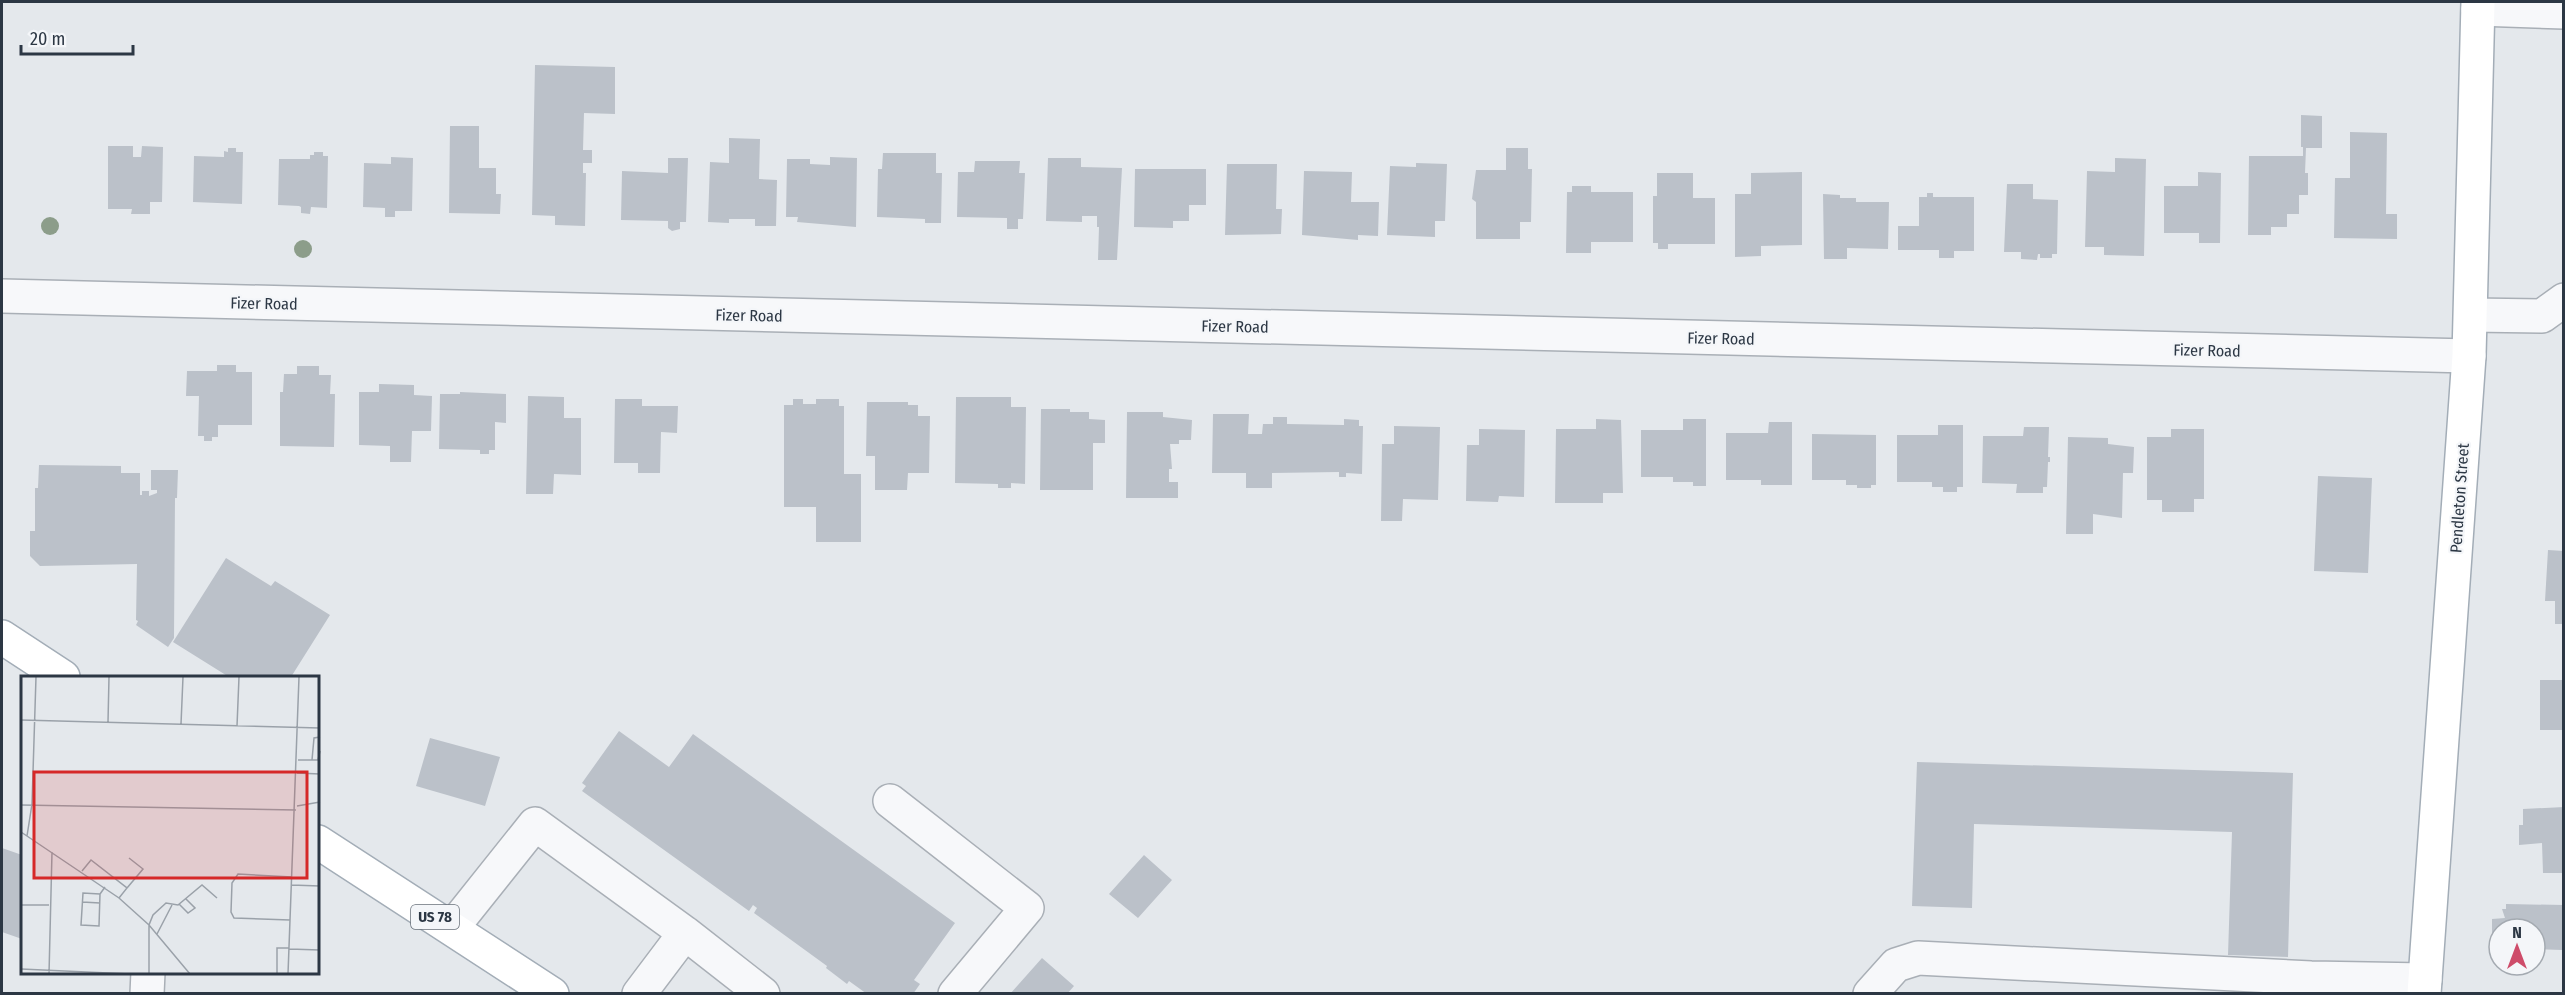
<svg xmlns="http://www.w3.org/2000/svg" width="2565" height="995" viewBox="0 0 2565 995" font-family="'Fira Sans Condensed',sans-serif">
  <rect width="100%" height="100%" fill="#e4e8ec"/>
  <!-- building -->
  <path fill="#bbc1c9" d="M535,65L615,67V114L584,113L583,150H592V163H583V173H586L585,226L555,225V216L532,215Z
    M2301,115L2322,116V148H2306L2305,173H2308V195H2299V214H2287V227H2271V235H2248L2249,156H2303V147H2301Z
    M450,126H479V168H496V194H501L500,214L449,213Z
    M2350,132L2387,133L2386,214H2397V239L2334,238L2335,178H2350Z
    M729,138L760,139L759,179L777,180L776,226H755V219H729V223L708,222L710,162L729,163Z
    M108,146H133V157H141L142,146L163,147L162,202H150V214H131L132,209H108Z
    M228,148H236V152H243L242,204L193,202L194,156L224,157V151L228,152Z
    M1506,148H1528V169H1532L1531,222H1520V239H1476V202L1472,199L1476,170H1506Z
    M314,152H323V156H328L327,208L311,207L310,214L301,213V207L299,206L278,205L279,159H310V155H314Z
    M883,153H936V173H942L941,223H925V219L877,217L878,169H882Z
    M391,157L413,158L412,211H395V217H385V208L363,207L364,163L391,164Z
    M830,157L857,158L856,227L797,222L798,217H786L787,159H810V164L830,165Z
    M668,158H688L686,222H680V229L672,231L668,228V221L621,220L622,171L668,173Z
    M1048,158H1081V167L1122,168L1117,260H1098L1099,227H1097V216H1082V222L1046,221Z
    M2115,158L2146,159L2144,256L2104,255V247H2085L2087,171L2115,172Z
    M975,161H1020L1019,173H1025L1023,219H1018V229H1007V218L957,217L958,172H974Z
    M1416,163L1447,164L1445,221H1435V237L1387,235L1390,166L1416,167Z
    M1227,164H1277L1276,209H1282L1281,234L1225,235Z
    M1135,169H1206V205H1189V221H1173V228L1134,227Z
    M1304,171L1352,172L1351,202H1379L1378,236L1358,235V240L1302,235Z
    M1802,172V245L1761,246V256L1735,257V194H1751V173Z
    M2198,172L2221,173L2220,243H2199V233H2164V186H2198Z
    M1657,173H1693V198H1715V244H1668V249H1658V243H1653V196H1657Z
    M2007,184H2033V199L2058,200L2057,254H2052V258H2040V254H2038L2037,260L2021,259V252H2004Z
    M1572,186H1591V192H1633V242H1591V253H1566L1567,192H1572Z
    M1927,193H1933V197H1974V251H1954V258H1939V250H1898V226H1919V197H1927Z
    M1823,194L1840,195V198H1856V202H1889L1888,249L1847,248V259H1824Z
    M217,365H236V372H252V425H218V437H212V441H204V436H198L199,396H186L187,371H217Z
    M297,366H319V375H331L330,394H335L334,447L280,446V392H283L284,374H297Z
    M379,384L414,385V395L432,396L431,431H412L411,462H390V446L359,445V392H379Z
    M460,392L506,394V423L495,422V450H489V454H480V450L439,449L440,394H460Z
    M528,396L564,397V418H581V475L554,474L553,494H526Z
    M956,397H1011V407H1026L1025,484L1011,483V488H998V484L955,483Z
    M615,399H642V406H678L677,433L661,432L660,473H638V463H614Z
    M793,399H803V404H816V399H839V406H844V474H861V542H816V507H784V405H793Z
    M867,402H908V405H918V416H930L929,473H908L907,490H875V456H866Z
    M1041,409H1070V412H1089V419L1105,420V443H1093V490H1040Z
    M1127,412H1163V417L1192,420L1191,440H1179V444H1170L1172,469H1169V482H1178V498H1126Z
    M1213,414H1249L1248,434H1262L1263,424H1273V417H1287V424L1344,425V419L1359,420V426H1363L1362,474L1346,473V477H1339V472L1272,473V488H1246V473H1212Z
    M1596,419L1621,420L1623,493H1603V503H1555L1556,429H1596Z
    M1683,419H1706V486H1693V482H1673V477H1641V430H1683Z
    M1769,422H1792V485H1761V480H1726V433H1768Z
    M1938,425H1963V487H1957V492H1943V487H1932V482H1897V435H1938Z
    M1394,426L1440,427L1438,500L1403,499L1402,521H1381L1382,444H1394Z
    M2024,427H2049L2048,457H2050V462H2048L2047,487H2043V493H2016L2017,484L1982,483L1983,436H2023Z
    M1479,429L1525,430L1524,497L1499,496L1498,502L1466,501L1467,445H1479Z
    M2171,429H2204V499H2194V512H2162V500H2147V437H2171Z
    M1812,434L1876,435V485H1871V488H1857V485H1846V480H1812Z
    M2068,437L2108,438V444L2134,447L2133,473H2123L2122,518L2093,514V534H2066Z
    M39,465L121,466V473H140V495H142V491H149V496L157,493V490H151V470H178L177,498H175L174,638L168,647L136,625L138,621L136,620L137,564L40,566L30,556V531H35V488H38Z
    M2318,476L2372,478L2368,573L2314,571Z
    M2548,550L2564,551V624H2555V601H2545Z
    M226,558L271,586L275,581L330,615L291,677H229L173,642Z
    M2540,680H2564V730H2540Z
    M619,731L669,767L693,734L955,923L914,980L920,984L913,994H867L849,981L847,984L826,968L827,966L754,913L757,908L753,905L749,911L582,791L586,786L582,783Z
    M430,738L500,757L485,806L416,786Z
    M1917,762L2293,773L2288,957L2228,955L2232,832L1974,824L1972,908L1912,906Z
    M2564,807V873H2543L2542,843L2519,845V825H2523V809Z
    M2,848L22,855V939L2,932Z
    M1144,855L1172,880L1138,918L1109,894Z
    M2506,904L2563,905L2562,950L2535,949V929H2499V939H2492V919L2505,918L2502,909H2506Z
    M1042,958L1074,986L1067,994H1010Z"/>
  <g fill="none" stroke-linecap="round" stroke-linejoin="round">
    <!-- minor casing -->
    <g stroke="#a9afb6" stroke-width="36">
      <path id="minor" d="M2478,9L2564,12
        M2,296L2469,356
        M2471,315L2542,316L2564,300
        M890,801L1027,908L955,994
        M452,928L535,824L685,933L763,994
        M147,994L148,972
        M639,994L685,933
        M1870,994L1896,965L1918,958L2311,978L2425,980"/>
    </g>
    <!-- major casing -->
    <g stroke="#a3adb7" stroke-width="36">
      <path id="major" d="M2,637L63,677
        M318,842L552,994
        M2424,994L2469,356L2478,2"/>
    </g>
    <!-- minor -->
    <use href="#minor" stroke="#f7f8fa" stroke-width="33"/>
    <!-- major -->
    <use href="#major" stroke="#fff" stroke-width="33"/>
  </g>
  <!-- trees -->
  <g fill="#8c9d8a">
    <circle cx="50" cy="226" r="9"/>
    <circle cx="303" cy="249" r="9"/>
  </g>
  <g text-anchor="middle" stroke-width="4.5" stroke-linejoin="round" paint-order="stroke">
    <!-- shield labels -->
    <rect fill="#f4f6f9" stroke="#68707a" stroke-width="1.5" x="411" y="905" width="48" height="24" rx="4.5"/>
    <g font-size="15" font-weight="bold" fill="#2c3744">
      <text x="435" y="922">US 78</text>
    </g>
    <!-- street labels -->
    <g font-size="16" fill="#2c3744" stroke="#f4f6f9">
      <text transform="translate(264 303) rotate(1)" y="6">Fizer Road</text>
      <text transform="translate(749 315) rotate(1)" y="6">Fizer Road</text>
      <text transform="translate(1235 326) rotate(1)" y="6">Fizer Road</text>
      <text transform="translate(1721 338) rotate(1)" y="6">Fizer Road</text>
      <text transform="translate(2207 350) rotate(1)" y="6">Fizer Road</text>
      <text transform="translate(2459 498) rotate(-86)" y="6">Pendleton Street</text>
    </g>
  </g>
  <!-- overview -->
  <g transform="translate(21 676)">
    <rect width="298" height="298" fill="#e4e8ec"/>
    <path fill="none" stroke="#9aa1a9" stroke-width="1.5" d="M0,44L299,52M87,46L88,1M160,48L162,1M216,50L218,1M277,84H297L299,75M291,84L293,62L299,61M276,97L299,98M0,129L275,134M276,130L299,126M0,156L98,222L128,249L169,298M6,160L11,128L15,1M61,195L70,184L106,212L98,222M270,209L299,210M106,212L122,193L108,182M79,218L62,217L60,249L78,250L79,218L84,211M61,226L79,227M158,228L167,237L174,232L165,223M0,229H28M269,244L213,242L210,236L211,207L217,198L271,201M136,258L151,229M268,273L299,274M0,293L109,298M28,298L31,176M128,298V249L132,239L145,227L157,229L181,209L196,222M256,298V272H268M267,298L278,1"/>
    <path fill="#d62828" fill-opacity="0.15" stroke="#d62828" stroke-width="3" d="M13,96H286V202H13Z"/>
    <rect width="298" height="298" fill="none" stroke="#2c3744" stroke-width="3"/>
  </g>
  <!-- border -->
  <rect width="2565" height="995" fill="none" stroke="#2c3744" stroke-width="6"/>
  <!-- north arrow -->
  <g transform="translate(2517 947)"><circle r="28" fill="#f4f6f9" stroke="#a4aab1" stroke-width="1.5"/>
  <path d="M0-4.5L10 22L0 15L-10 22Z" fill="#ce4c6a"/>
  <text y="-9" font-size="16" font-weight="bold" text-anchor="middle" fill="#2c3744">N</text>
  </g>
  <!-- scale -->
  <path d="M21 45v9h112v-9" fill="none" stroke="#2c3744" stroke-width="3"/>
  <text x="30" y="45" font-size="18" fill="#2c3744" stroke="#f4f6f9" stroke-width="4.5" paint-order="stroke">20 m</text>
</svg>
